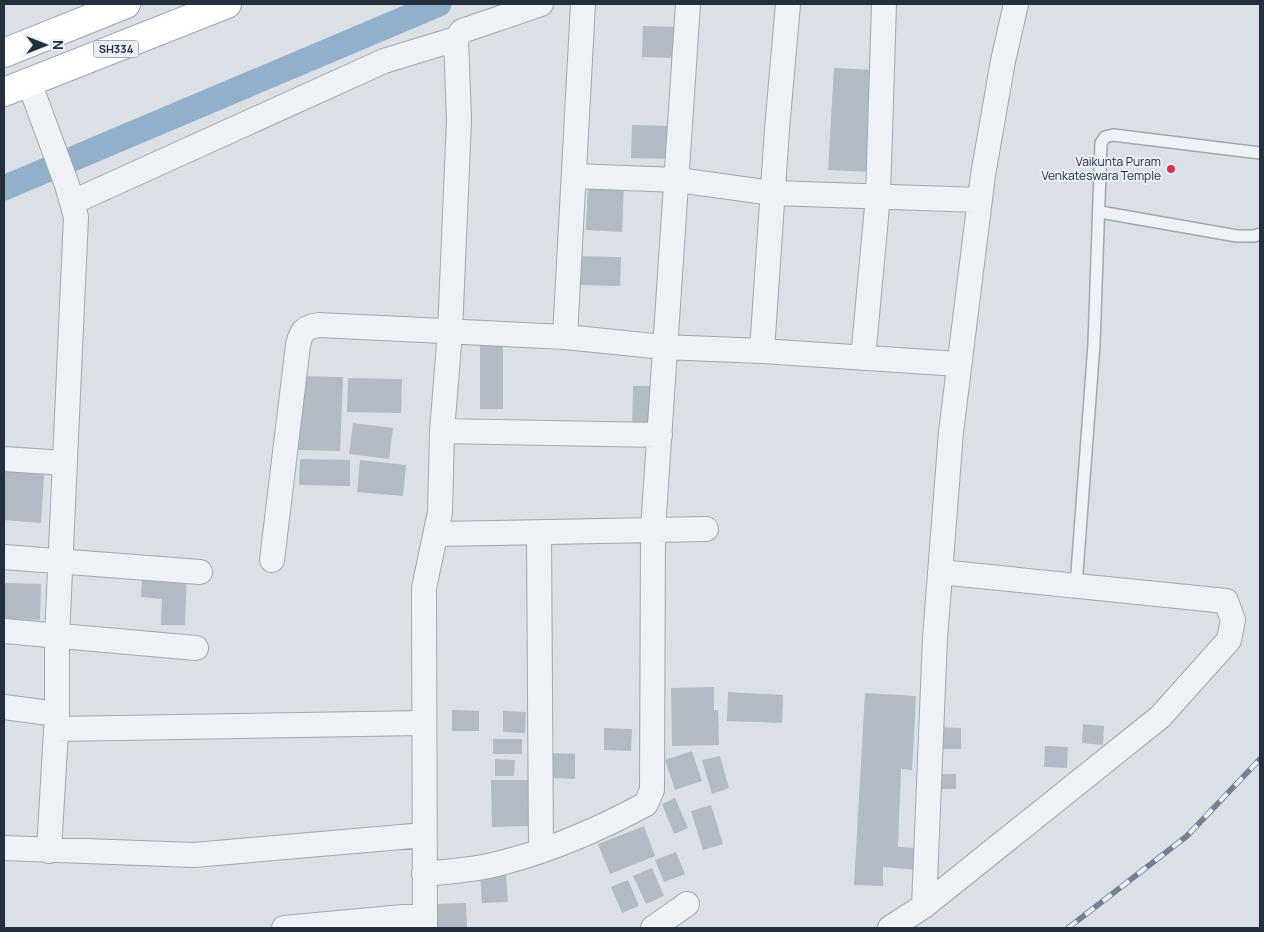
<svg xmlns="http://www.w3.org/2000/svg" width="1264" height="932" viewBox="0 0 1264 932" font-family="Manrope,sans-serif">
  <rect width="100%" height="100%" fill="#dbe0e7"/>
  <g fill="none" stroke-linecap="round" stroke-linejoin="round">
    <!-- canal -->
    <path stroke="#92b0cb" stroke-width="25" d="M4,188L439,4"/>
  </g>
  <!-- building -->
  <path fill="#b2bac4" d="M643,26L680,27L679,58L642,57Z
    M834,68L877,70L871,172L828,170Z
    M632,125L671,126L670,159L631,158Z
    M588,183L624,184L622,232L586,230Z
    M579,256L621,257L620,286L579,285Z
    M480,345H503V409H480Z
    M301,376L343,377L340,451L299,450Z
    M348,378L402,379L401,413L347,412Z
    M633,386H656L655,425H632Z
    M353,423L393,428L389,459L349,454Z
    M300,459L350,460V486L299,485Z
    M4,460L45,463L41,523L4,520Z
    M360,460L406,465L403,496L357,492Z
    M142,574L187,575L185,625H161L162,599L141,597Z
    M4,583L41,584L40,620L4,619Z
    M714,687V710H718L719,745L672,746L671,688Z
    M728,692L783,695L782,723L727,721Z
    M865,693L916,696L912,770L901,769L898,847L919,848L918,870L883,867V886L854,885Z
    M452,710L479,711V731H452Z
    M503,711L526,712L525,733L503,732Z
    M1083,724L1104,726L1103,745L1082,743Z
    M936,727L961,728V749H935Z
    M604,728L632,729L631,751L604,750Z
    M493,739H522V754H493Z
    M1045,746L1068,747L1067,768L1044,767Z
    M692,751L702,781L675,790L665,760Z
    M551,753L575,754V779L550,778Z
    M720,756L729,788L712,794L702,760Z
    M495,759L515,760L514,776H495Z
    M934,774H956V789H933Z
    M491,780H529L530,826L492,827Z
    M675,798L688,828L674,834L662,804Z
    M711,805L723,844L703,850L691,811Z
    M644,826L655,856L610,874L598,844Z
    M676,852L685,874L664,882L655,860Z
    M652,868L664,896L646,904L633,876Z
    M506,873L508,902L482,903L480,874Z
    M628,880L639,906L622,913L611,887Z
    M466,903L467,927L437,928V904Z"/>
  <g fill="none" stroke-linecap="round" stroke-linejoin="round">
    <!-- service casing -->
    <g stroke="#a0a7b1" stroke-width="14">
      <path id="service" d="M1100,212L1237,236H1254L1260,234
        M1076,586L1094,344L1101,143L1105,137L1113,135L1260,153"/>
    </g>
    <!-- minor casing -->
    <g stroke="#a0a7b1" stroke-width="26">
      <path id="minor" d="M29,82L67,185L76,217L57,637V714L49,851
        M574,176L678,180L773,193L980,200
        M73,202L384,61L456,39
        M565,337L583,4
        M762,351L958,364
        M863,358L878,196L884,4
        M442,431L660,435
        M4,459L65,463
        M436,534L706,529
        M539,534L541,851
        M4,557L200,572
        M272,560L298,345C301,331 305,327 319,325L565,337L664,347L762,351L777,129L788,4
        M4,631L196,648
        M4,707L57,714
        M56,729L423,723
        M4,848L194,855L424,835
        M424,874C447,872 471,870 493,865C547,852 598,830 646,804L652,790L653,530L688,4
        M924,906L1160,717L1229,640L1233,620L1226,601L940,572
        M284,928L425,915
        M425,928L424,588L440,512L442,431L450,332L459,120L456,39L462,31L541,4
        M653,928L687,904
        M890,928L924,906L935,638L951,432L983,175L1003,61L1016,4"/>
    </g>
    <!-- primary casing -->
    <g stroke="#99a5b4" stroke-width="30">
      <path id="primary" d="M4,53L126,4
        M4,92L227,4"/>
    </g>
    <!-- service -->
    <use href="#service" stroke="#eef1f5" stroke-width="11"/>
    <!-- minor -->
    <use href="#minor" stroke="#eef1f5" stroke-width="24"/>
    <!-- primary -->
    <use href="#primary" stroke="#fff" stroke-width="28"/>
    <!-- rail casing -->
    <g stroke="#738092" stroke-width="5.5">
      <path id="rail" d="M1068,928L1187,836L1260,759"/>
    </g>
    <!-- rail -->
    <use href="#rail" stroke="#eaeff5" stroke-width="4" stroke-dasharray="11" stroke-linecap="butt"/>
  </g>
  <!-- markers -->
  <circle fill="#d93354" stroke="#eaeff5" stroke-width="2" cx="1171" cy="169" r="5"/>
  <g text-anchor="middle" stroke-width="4" stroke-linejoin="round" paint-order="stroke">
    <!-- shield labels -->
    <rect fill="#eaeff5" stroke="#5f6975" stroke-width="1" x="93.5" y="40.5" width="45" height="17" rx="4"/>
    <g font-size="11" font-weight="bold" fill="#242f3e">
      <text x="116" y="53">SH334</text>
    </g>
    <!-- poi labels -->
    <g font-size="12" fill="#242f3e" stroke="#eaeff5" text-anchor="end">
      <text x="1161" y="166">Vaikunta Puram<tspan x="1161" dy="14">Venkateswara Temple</tspan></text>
    </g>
  </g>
  <!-- border -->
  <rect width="1264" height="932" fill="none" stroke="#242f3e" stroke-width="10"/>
  <!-- north arrow -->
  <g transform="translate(45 45) rotate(90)" stroke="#eaeff5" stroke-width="4" paint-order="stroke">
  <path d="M0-4L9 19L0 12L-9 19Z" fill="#242f3e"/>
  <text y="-8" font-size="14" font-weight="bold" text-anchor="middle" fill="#242f3e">N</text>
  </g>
</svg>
